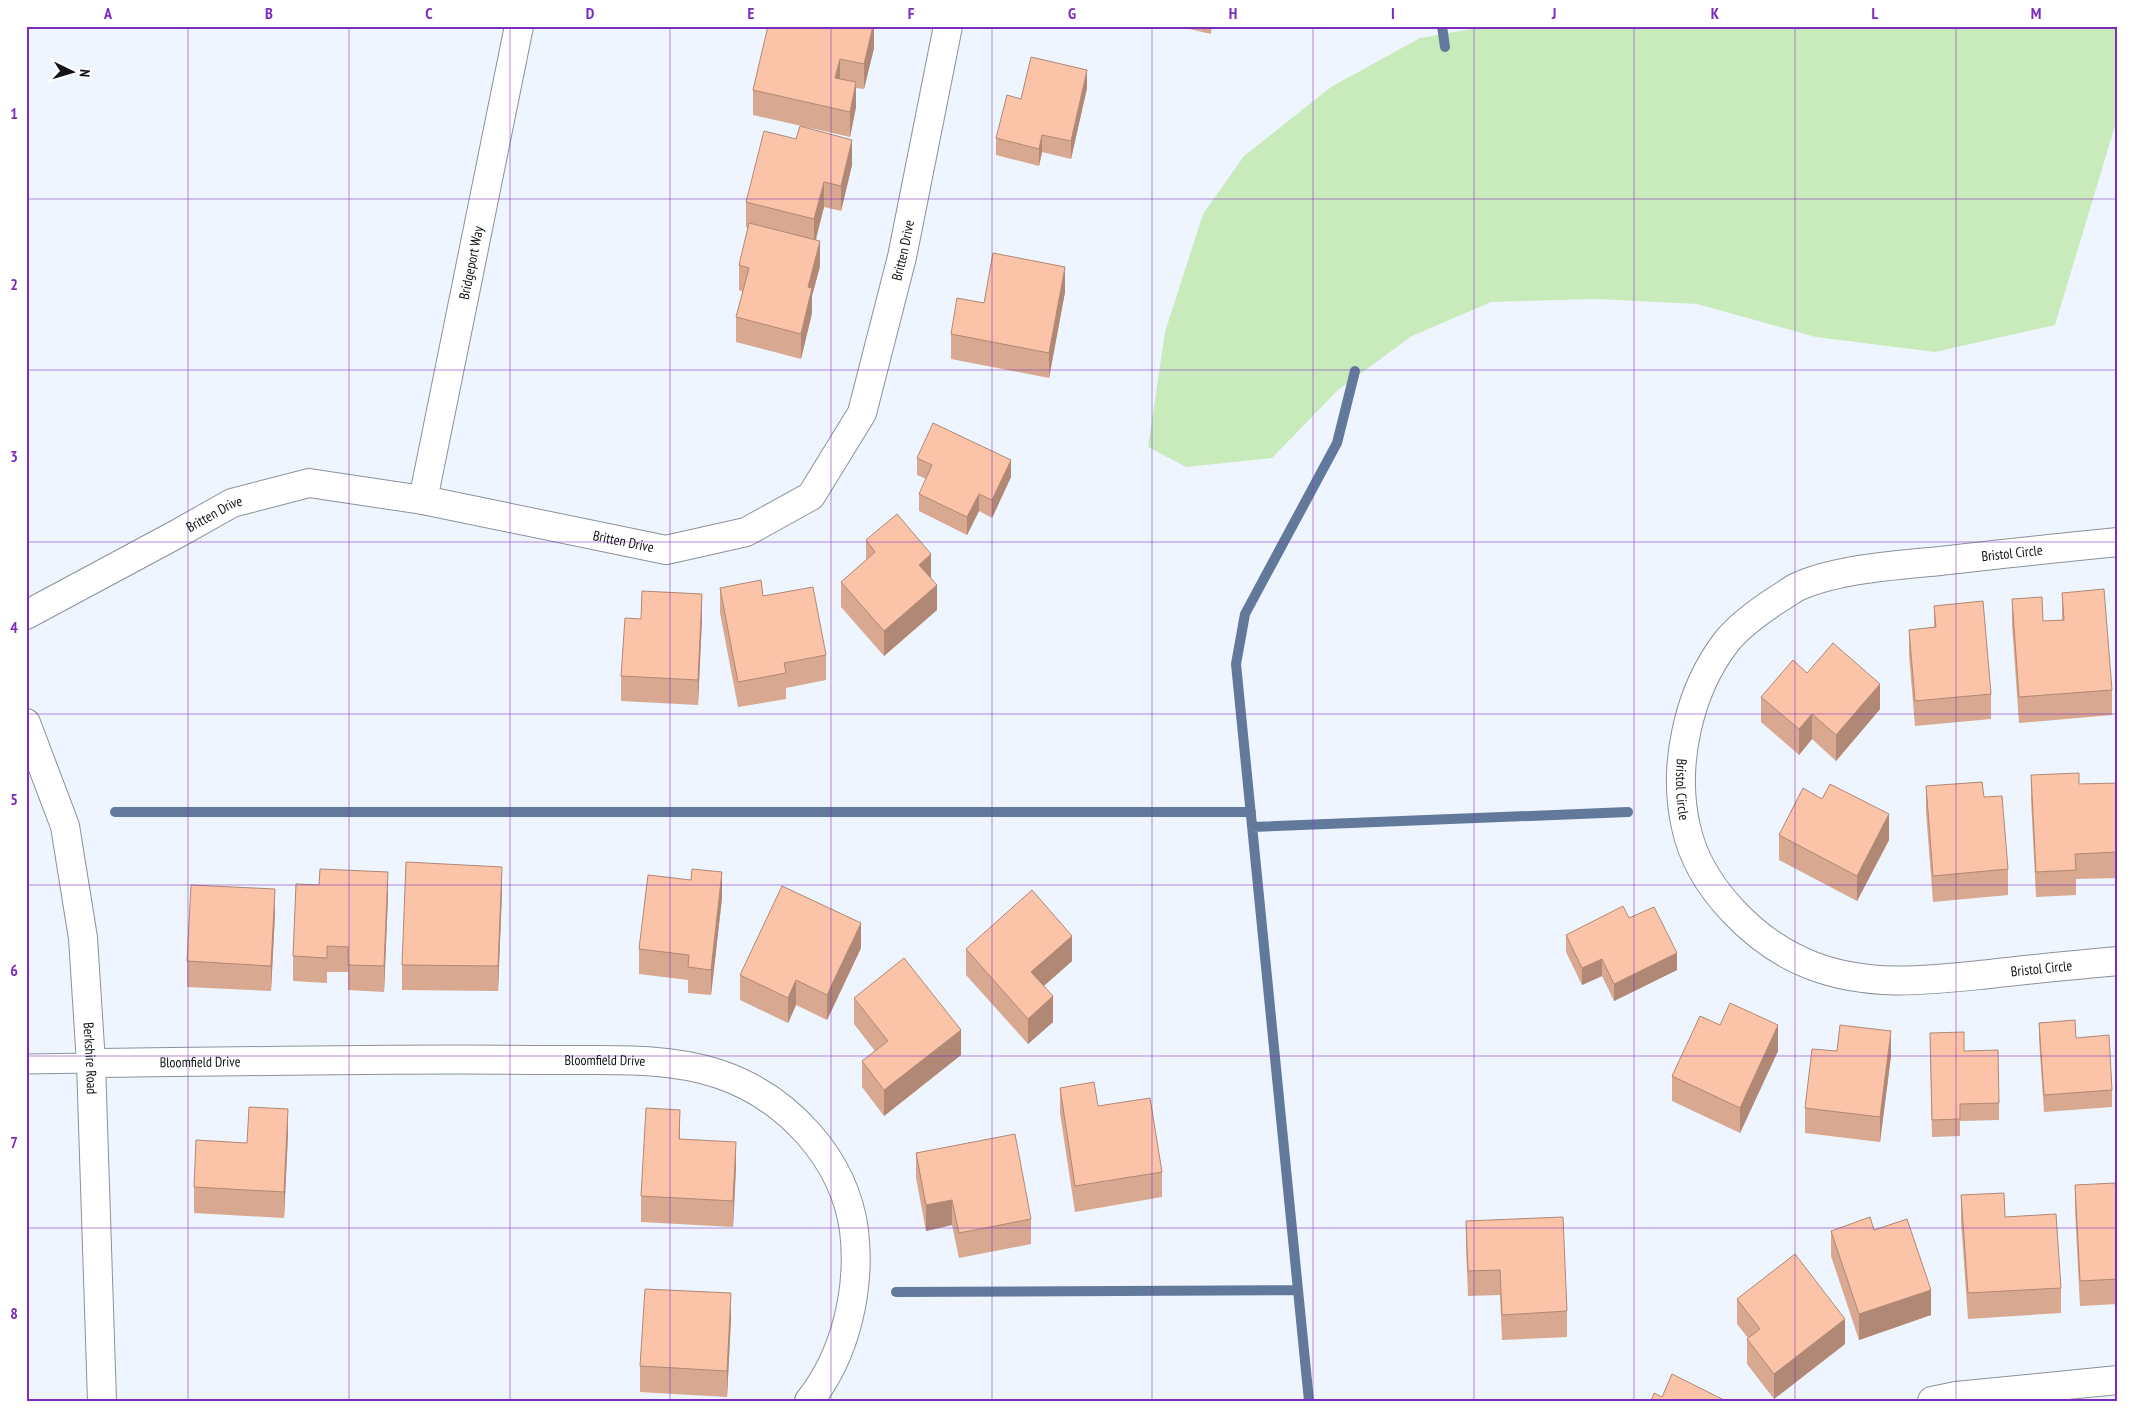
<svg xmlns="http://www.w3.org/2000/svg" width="2144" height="1427" viewBox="0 0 2144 1427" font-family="'PT Sans Narrow',sans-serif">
  <rect width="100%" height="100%" fill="#eff5ff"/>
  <!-- green -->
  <path fill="#c9ebbb" d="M1489,26H2118V116L2055,325L1935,352L1816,337L1697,304L1596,299L1491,302L1412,336L1338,390L1272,458L1186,467L1148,447L1165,332L1203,214L1244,156L1331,87L1420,38Z"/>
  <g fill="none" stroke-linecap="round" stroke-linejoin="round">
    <!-- stream -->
    <path stroke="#63799b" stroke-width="10" d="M1442,26L1445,47
      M115,812H1251
      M1252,827L1628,812
      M896,1292L1298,1290
      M1309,1401L1236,664L1245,614L1337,443L1355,371"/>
    <!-- service casing -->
    <g stroke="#8b919a" stroke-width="21">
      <path id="service" d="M26,1064L91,1063"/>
    </g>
    <!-- minor casing -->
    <g stroke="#8b919a" stroke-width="30">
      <g id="minor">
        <path id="s1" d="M423,500L519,26"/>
        <path id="s2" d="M2118,542C2058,548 1999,554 1940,561C1896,565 1837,569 1797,587C1791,590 1785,595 1778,599C1761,610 1740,625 1727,641C1688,691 1672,766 1686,827C1699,888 1757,945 1813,966C1871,988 1930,980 1990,974C2032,969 2075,965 2118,961"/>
        <path id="s3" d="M26,615L177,534L232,503L309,483L423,500L666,550L746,532L811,496L862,413L902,257L948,26"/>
        <path id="s4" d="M26,723L65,826L83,938L91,1063L102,1401"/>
        <path id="s5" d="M91,1063C239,1062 387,1058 535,1060C595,1061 662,1055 719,1074C787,1097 844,1158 854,1230C861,1288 846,1355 809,1401"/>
        <path d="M1932,1401L1956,1396L2118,1380"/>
      </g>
    </g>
    <!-- service -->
    <use href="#service" stroke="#fff" stroke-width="19"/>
    <!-- minor -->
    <use href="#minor" stroke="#fff" stroke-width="28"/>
  </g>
  <!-- wall -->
  <path fill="#d8a890" d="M874,26V48L864,89L856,88V107L850,137L753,115V90Z
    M1176,26H1212L1211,34Z
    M1087,88L1071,159L1042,152L1039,166L996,155V138L1021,99Z
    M852,165L841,211L824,207L816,240L820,266L812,296V313L801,359L736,342V317L743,292L739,290V265L748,228L746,227V202Z
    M1065,292L1049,378L951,359V334L984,303Z
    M917,458L1011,477L992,518L979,511L967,535L919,511V494L926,479L917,475Z
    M866,540L931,579L937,610L884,656L841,607V582L866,560Z
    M720,588L763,596L826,655V680L786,688V699L738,707L720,613Z
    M2062,593L2112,690V715L2019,723L2012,625V599L2043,621L2062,620Z
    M1934,606L1991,694V719L1915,726L1909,655V630L1934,627Z
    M641,619H702L698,705L621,701V676Z
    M1807,673L1880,709L1836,761L1812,739L1799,755L1761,722V697Z
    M2031,775L2079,784L2118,783V878L2076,879V895L2036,897L2031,800Z
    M1926,786L1984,797L2008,869V895L1933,902L1926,812Z
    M1779,835L1889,840L1857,901L1779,860Z
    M502,892L498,991L402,990V965Z
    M388,897L384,992L348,990V972H327V983L293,981V956Z
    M722,898L711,995L688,993V980L639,974V949Z
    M275,914L271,991L187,987V961Z
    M1629,918L1677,970L1614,1001L1602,976L1582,985L1566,952V935Z
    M861,948L827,1020L796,1005L788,1023L740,1000V975Z
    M966,949L1072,961L1044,986L1053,1022L1028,1044L966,975Z
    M854,998L961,1055L884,1116L862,1087V1061L875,1051L854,1024Z
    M2039,1023L2076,1038L2112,1090V1107L2044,1112L2039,1040Z
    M1930,1050L1964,1051L1999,1103V1120L1960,1121V1136L1932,1137Z
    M1778,1051L1740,1133L1672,1101V1076Z
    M1891,1056L1880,1142L1805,1133V1108Z
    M1060,1088L1098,1106L1162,1172V1197L1075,1212L1060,1113Z
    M288,1134L284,1218L194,1213V1187L247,1143Z
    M680,1139L736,1167L733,1227L641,1222V1196Z
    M916,1153L1031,1219V1244L959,1258L952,1225L926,1231L916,1178Z
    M2075,1185L2118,1206V1304L2080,1306L2075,1210Z
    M1961,1195L2005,1217L2061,1288V1313L1968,1319L1961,1221Z
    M1466,1221L1567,1311V1337L1502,1340L1500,1295L1468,1296L1466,1247Z
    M1874,1230L1931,1315L1859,1340L1831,1256V1231Z
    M1737,1299L1845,1344L1774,1399L1747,1364V1339L1748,1338L1737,1324Z
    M731,1319L727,1397L640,1392V1366Z"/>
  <!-- shaded-wall -->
  <path fill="#b08875" d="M873,26H874V48L864,89V64Z
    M840,59V84L835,78Z
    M1087,70V88L1071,159V141Z
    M856,82V107L850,137V112Z
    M1042,135V152L1039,166V149Z
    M852,140V165L841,211V186Z
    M824,182V207L814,245V219Z
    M820,241V266L812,296V313L801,359V334L808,287Z
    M1065,267V292L1049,378V353Z
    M1011,460V477L992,518V500Z
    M979,494V511L967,535V517Z
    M931,554V579L919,565Z
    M937,585V610L884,656V631Z
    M702,594V619L698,705V680Z
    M1880,684V709L1836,761V735Z
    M1812,714V739L1799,755V729Z
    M1889,814V840L1857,901V876Z
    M502,867V892L498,991V966Z
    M388,872V897L384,992V966Z
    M722,872V898L711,995V970Z
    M275,889V914L271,991V966Z
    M861,923V948L827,1020V995Z
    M1072,936V961L1031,997V972Z
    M1677,953V970L1614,1001V984Z
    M1602,959V976L1582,985V968Z
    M796,980V1005L788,1023V998Z
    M1053,996V1022L1028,1044V1019Z
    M1778,1025V1051L1740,1133V1108Z
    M961,1030V1055L884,1116V1090Z
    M1891,1031V1056L1880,1142V1117Z
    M288,1109V1134L284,1218V1192Z
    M680,1110V1135L679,1164V1139Z
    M736,1142V1167L733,1227V1201Z
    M952,1200V1225L926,1231V1205Z
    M1931,1290V1315L1859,1340V1314Z
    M731,1293V1319L727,1397V1371Z
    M1845,1319V1344L1774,1399V1374Z"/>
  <!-- building -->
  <path fill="#fbc3a7" stroke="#b08875" d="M768,26H873L864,64L840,59L835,78L856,82L850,112L753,90Z
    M1031,57L1087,70L1071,141L1042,135L1039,149L996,138L1007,95L1021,99Z
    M800,126L852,140L841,186L824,182L814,219L746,202L764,131L796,139Z
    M749,223L820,241L808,287L812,288L801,334L736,317L749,268L739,265Z
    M993,253L1065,267L1049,353L951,334L957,298L984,303Z
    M933,423L1011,460L992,500L979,494L967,517L919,494L932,465L917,458Z
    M897,514L931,554L919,565L937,585L884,631L841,582L875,552L866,540Z
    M761,580L763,596L813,587L826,655L784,663L786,673L738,682L720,588Z
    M2104,589L2112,690L2019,697L2012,599L2042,597L2043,621L2064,620L2062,593Z
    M642,591L702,594L698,680L621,676L625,618L641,619Z
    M1983,601L1991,694L1915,701L1909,630L1936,627L1934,606Z
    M1833,643L1880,684L1836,735L1812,714L1799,729L1761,697L1793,660L1807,673Z
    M2079,773V784L2118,783V852L2075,854L2076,870L2036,872L2031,775Z
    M1982,782L1984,797L2002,796L2008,869L1933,876L1926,786Z
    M1830,784L1889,814L1857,876L1779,835L1803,788L1822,799Z
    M406,862L502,867L498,966L402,965Z
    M320,869L388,872L384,966L348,965V947L327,946V958L293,956L296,884L319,885Z
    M692,869L722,872L711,970L688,967L689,955L639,949L648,875L691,880Z
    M191,885L275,889L271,966L187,961Z
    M782,886L861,923L827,995L796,980L788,998L740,975Z
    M1032,890L1072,936L1031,972L1053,996L1028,1019L966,949Z
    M1623,906L1629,918L1654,907L1677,953L1614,984L1602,959L1582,968L1566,935Z
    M904,958L961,1030L884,1090L862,1061L888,1041L854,998Z
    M1730,1003L1778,1025L1740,1108L1672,1076L1700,1016L1720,1025Z
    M2075,1020L2076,1038L2109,1035L2112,1090L2044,1095L2039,1023Z
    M1840,1025L1891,1031L1880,1117L1805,1108L1812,1049L1837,1051Z
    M1964,1032V1051L1998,1050L1999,1103L1960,1104V1119L1932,1120L1930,1033Z
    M1094,1082L1098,1106L1150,1098L1162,1172L1075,1186L1060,1088Z
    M249,1107L288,1109L284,1192L194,1187L196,1140L247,1143Z
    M646,1108L680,1110L679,1139L736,1142L733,1201L641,1196Z
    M1015,1134L1031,1219L959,1233L952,1200L926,1205L916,1153Z
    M2115,1183L2117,1206H2118V1279L2080,1281L2075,1185Z
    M2004,1193L2005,1217L2056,1214L2061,1288L1968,1293L1961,1195Z
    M1563,1217L1567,1311L1502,1315L1500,1270L1468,1271L1466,1221Z
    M1870,1217L1874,1230L1907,1219L1931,1290L1859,1314L1831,1231Z
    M1795,1254L1845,1319L1774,1374L1747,1339L1760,1329L1737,1299Z
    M645,1289L731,1293L727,1371L640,1366Z
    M1672,1374L1726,1401H1651L1654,1393L1662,1397Z"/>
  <!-- grid -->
  <path fill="none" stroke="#7b2cbf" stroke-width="1" stroke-opacity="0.55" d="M188,26V1401M349,26V1401M510,26V1401M670,26V1401M831,26V1401M992,26V1401M1152,26V1401M1313,26V1401M1474,26V1401M1634,26V1401M1795,26V1401M1956,26V1401M26,199H2118M26,370H2118M26,542H2118M26,714H2118M26,885H2118M26,1056H2118M26,1228H2118"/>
  <g text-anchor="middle" stroke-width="5" stroke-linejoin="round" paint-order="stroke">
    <!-- street labels -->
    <g font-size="14" fill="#101216" stroke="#fff">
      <text dy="5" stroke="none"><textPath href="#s3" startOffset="1099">Britten Drive</textPath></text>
      <text dy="5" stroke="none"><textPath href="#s1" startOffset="242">Bridgeport Way</textPath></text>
      <text dy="5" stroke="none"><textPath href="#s3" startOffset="214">Britten Drive</textPath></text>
      <text dy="5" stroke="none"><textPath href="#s3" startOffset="634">Britten Drive</textPath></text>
      <text transform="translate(2012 553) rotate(-6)" y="5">Bristol Circle</text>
      <text dy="5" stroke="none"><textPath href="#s2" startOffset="572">Bristol Circle</textPath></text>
      <text dy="5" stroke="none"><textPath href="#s2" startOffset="1036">Bristol Circle</textPath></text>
      <text dy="5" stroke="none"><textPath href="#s4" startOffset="344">Berkshire Road</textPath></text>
      <text dy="5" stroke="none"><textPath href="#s5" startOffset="514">Bloomfield Drive</textPath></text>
      <text dy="5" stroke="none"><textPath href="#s5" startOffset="109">Bloomfield Drive</textPath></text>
    </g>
  </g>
  <!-- border -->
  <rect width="2144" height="1427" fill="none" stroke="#ffffff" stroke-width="55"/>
  <!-- north arrow -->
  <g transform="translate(72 72) rotate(95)" stroke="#ffffff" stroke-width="4" paint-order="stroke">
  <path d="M0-4L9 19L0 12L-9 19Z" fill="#101216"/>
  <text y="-8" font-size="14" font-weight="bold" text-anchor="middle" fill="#101216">N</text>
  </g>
  <rect x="28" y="28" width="2088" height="1372" fill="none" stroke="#7b2cbf" stroke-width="2"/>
  <g font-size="16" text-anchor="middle" font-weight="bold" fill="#7b2cbf">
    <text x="108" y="19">A</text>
    <text x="269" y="19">B</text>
    <text x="429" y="19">C</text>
    <text x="590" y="19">D</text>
    <text x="751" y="19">E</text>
    <text x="911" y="19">F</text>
    <text x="1072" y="19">G</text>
    <text x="1233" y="19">H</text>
    <text x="1393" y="19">I</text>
    <text x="1554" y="19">J</text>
    <text x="1715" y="19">K</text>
    <text x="1875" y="19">L</text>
    <text x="2036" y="19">M</text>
    <text x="14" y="119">1</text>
    <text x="14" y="290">2</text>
    <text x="14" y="462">3</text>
    <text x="14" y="633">4</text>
    <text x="14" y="805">5</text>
    <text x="14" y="976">6</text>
    <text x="14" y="1148">7</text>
    <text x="14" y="1319">8</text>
  </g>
</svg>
